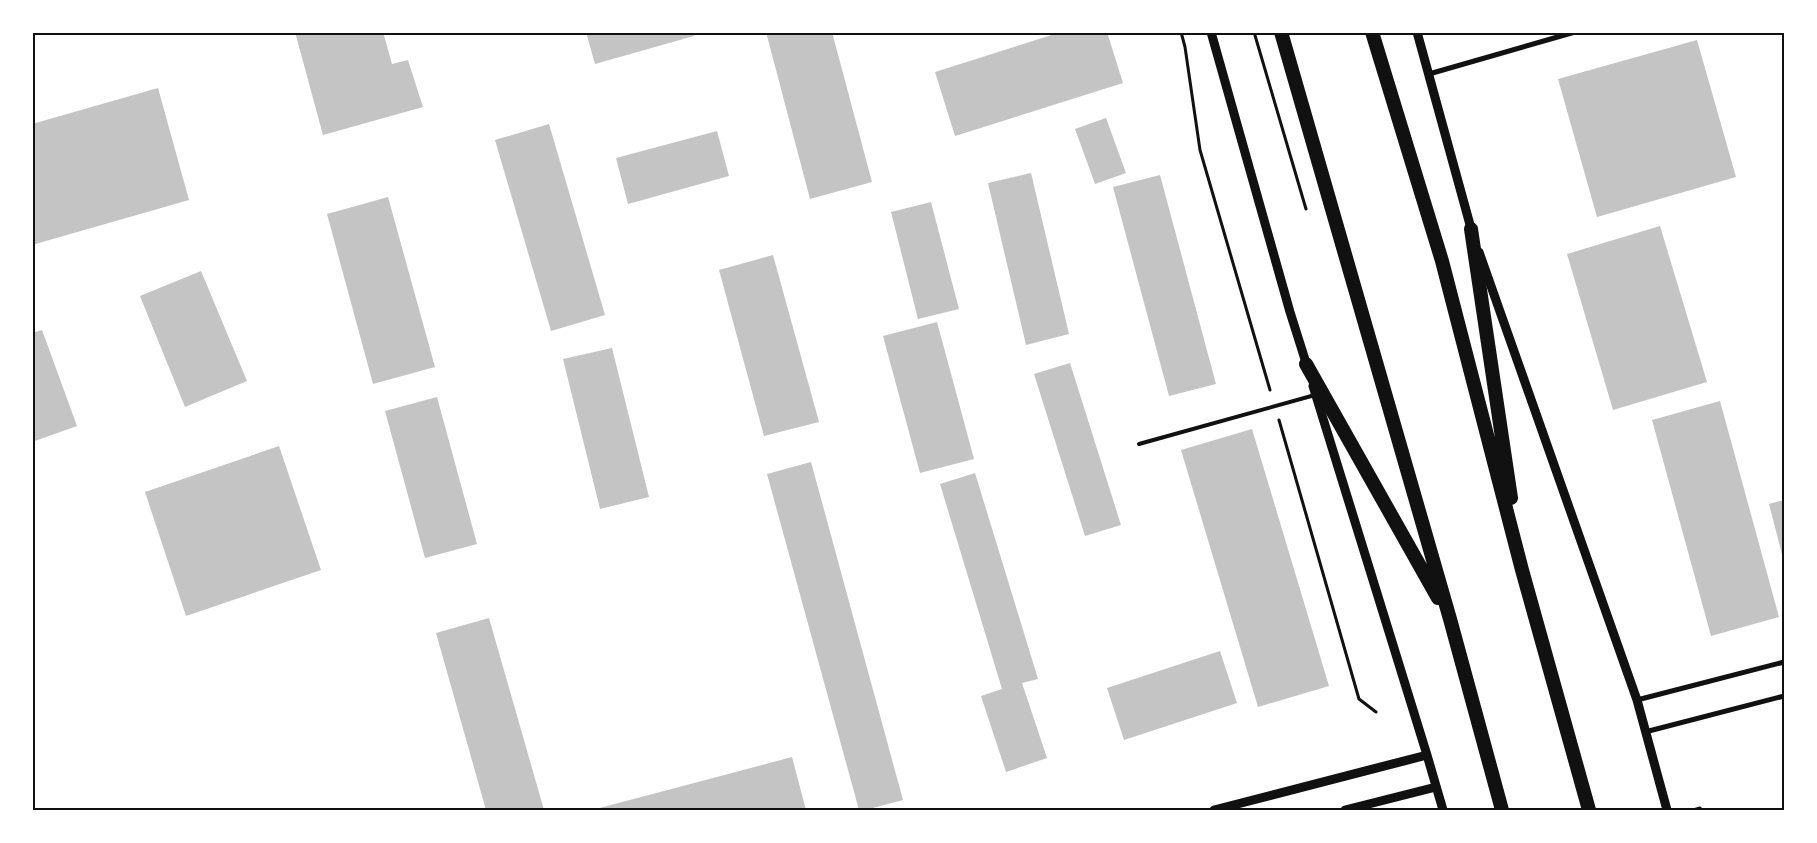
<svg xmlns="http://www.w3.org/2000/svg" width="1817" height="843" viewBox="0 0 1817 843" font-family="'Golos Text',sans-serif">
  <rect width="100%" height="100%" fill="#fff"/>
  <!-- building -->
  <path fill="#c4c4c4" d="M295,32H383L392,64L408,60L423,107L323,135Z
    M586,32H693L694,36L595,64Z
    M766,32H832L872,182L810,199Z
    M1061,32H1107L1123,83L955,136L935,72Z
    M1697,40L1736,177L1597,217L1558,79Z
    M158,88L189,200L32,245V124Z
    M1106,118L1126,173L1095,184L1075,129Z
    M549,124L605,315L551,331L495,140Z
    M717,131L729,176L628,204L616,158Z
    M1031,173L1069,334L1026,345L988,183Z
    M1160,175L1216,384L1169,396L1113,187Z
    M388,197L435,367L373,384L327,214Z
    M931,202L959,309L918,319L891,212Z
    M1660,226L1707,382L1613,410L1567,254Z
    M773,255L819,422L764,436L719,270Z
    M201,271L247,381L185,407L140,296Z
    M937,322L974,459L920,473L883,336Z
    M42,330L77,426L32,442V333Z
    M612,348L649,497L600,509L563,359Z
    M1070,363L1121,525L1085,536L1034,374Z
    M437,397L477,544L425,558L385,411Z
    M1720,401L1779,617L1711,636L1652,420Z
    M1252,429L1329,686L1258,707L1181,450Z
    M279,446L321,570L186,616L145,492Z
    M811,462L903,800L865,810H859L767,474Z
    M975,473L1038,679L1022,683L1047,758L1006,772L981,696L1002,689L940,484Z
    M1784,500V562L1769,504Z
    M489,618L544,810H486L436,633Z
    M1220,651L1237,703L1124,740L1107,688Z
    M792,757L806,810H592Z"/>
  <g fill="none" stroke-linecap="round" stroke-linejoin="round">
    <!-- path -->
    <path stroke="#111" stroke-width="3" d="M1181,32L1185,47L1200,150L1270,390
      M1254,32L1306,209
      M1279,420L1359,699L1376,712
      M1693,810L1700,808L1701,810"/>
    <!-- service -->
    <path stroke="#111" stroke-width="4" d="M1139,444L1315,395"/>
    <!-- minor -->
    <path stroke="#111" stroke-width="5" d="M1429,74L1575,32
      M1637,700L1784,662
      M1645,732L1784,696"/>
    <!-- tertiary -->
    <path stroke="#111" stroke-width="9" d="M1211,32L1290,312L1308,369
      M1417,32L1472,232
      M1479,252L1637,700L1667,810
      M1313,386L1427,755L1443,810
      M1214,810L1427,755
      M1345,810L1436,787"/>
    <!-- trunk -->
    <path stroke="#111" stroke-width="14" d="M1281,32L1450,619L1502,810
      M1372,32L1442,261L1522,570L1589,810
      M1471,229L1511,498
      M1306,364L1438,598"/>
  </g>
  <!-- border -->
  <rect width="1817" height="843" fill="none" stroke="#ffffff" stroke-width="68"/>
  <rect x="34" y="34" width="1749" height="775" fill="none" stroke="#111" stroke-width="2"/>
</svg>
